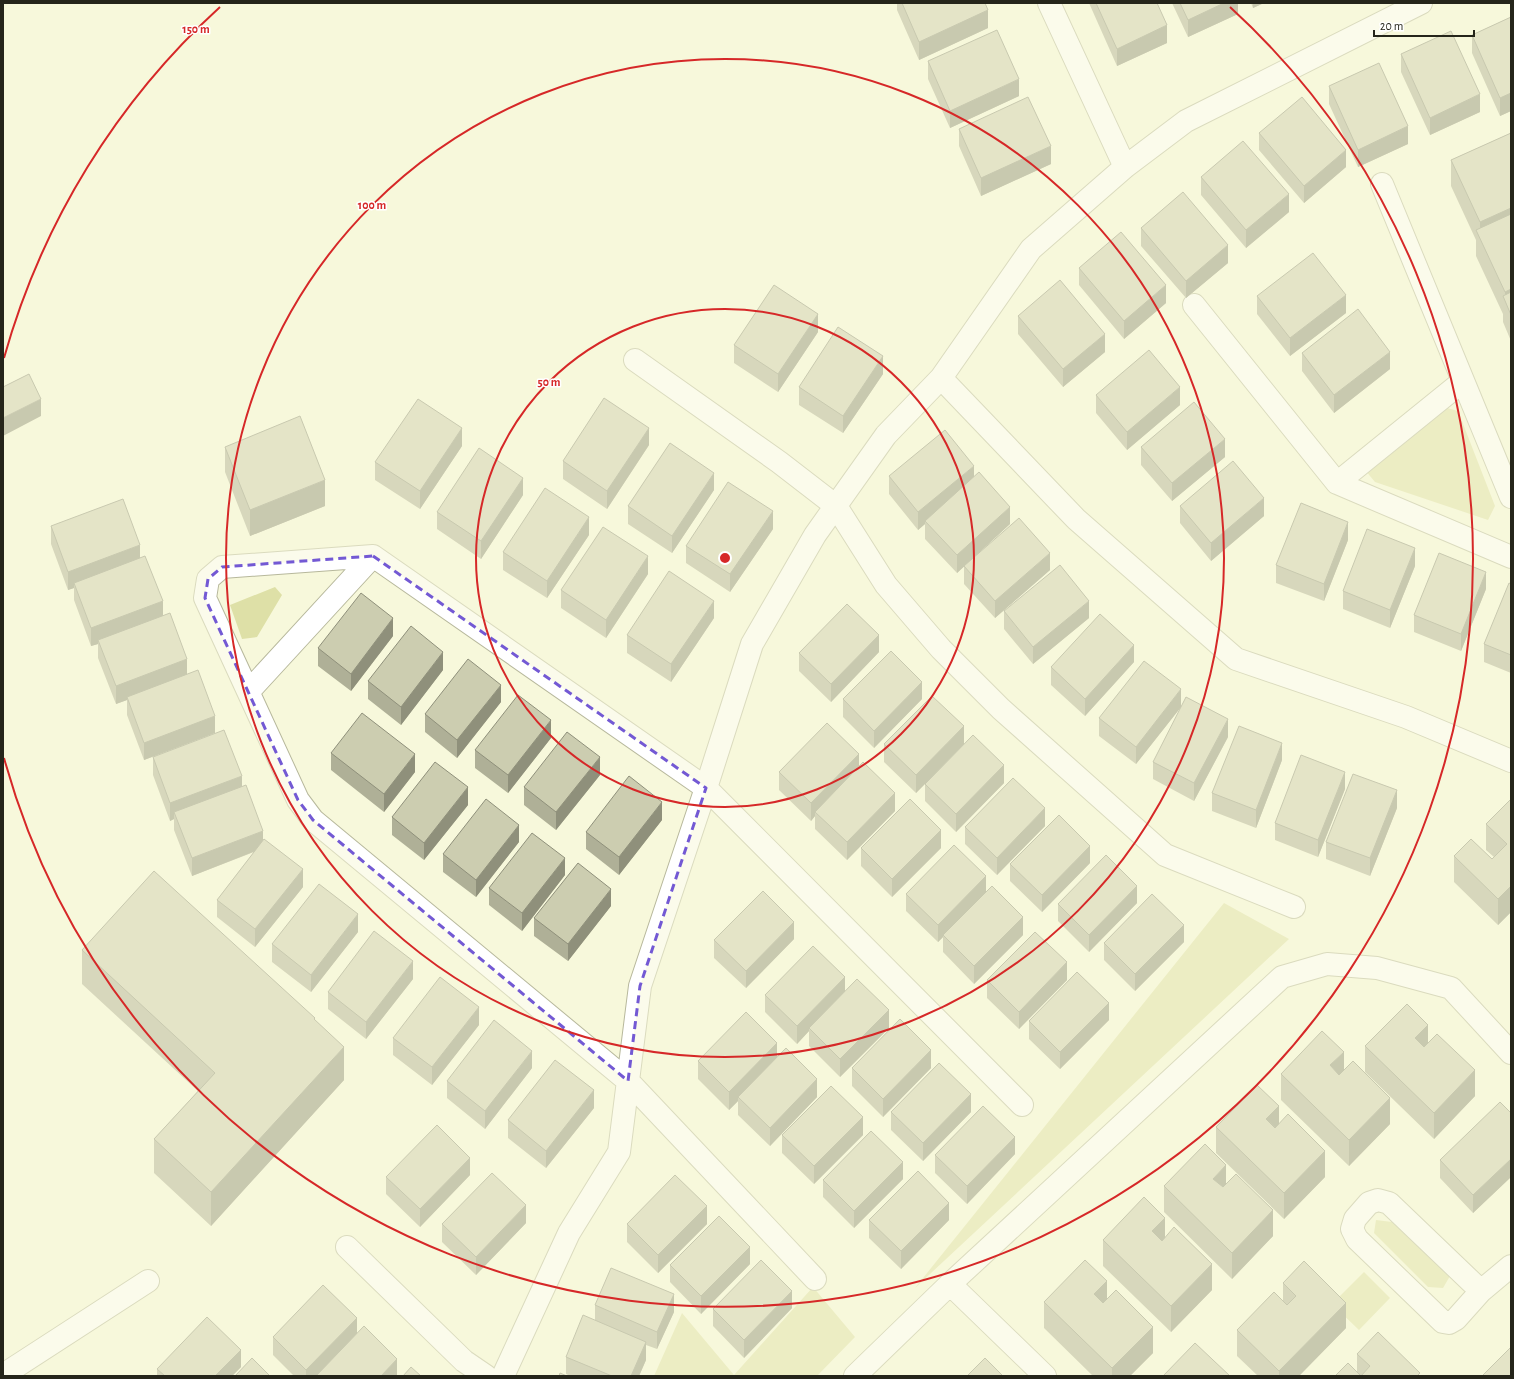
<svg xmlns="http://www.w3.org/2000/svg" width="1514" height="1379" viewBox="0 0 1514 1379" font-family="'Alegreya Sans',sans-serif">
  <rect width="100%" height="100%" fill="#f7f8db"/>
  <!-- green -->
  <path fill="#dee0a7" d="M1447,408L1458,411L1495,506L1488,520L1375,482L1365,470Z
    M275,587L282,595L257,637L242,639L230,605Z
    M1224,903L1289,939L915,1288Z
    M1376,1220L1392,1222L1450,1276L1443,1288L1428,1287L1374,1233Z
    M1364,1272L1390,1298L1359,1330L1332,1304Z
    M813,1287L855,1337L817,1376H654L682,1313L734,1375Z"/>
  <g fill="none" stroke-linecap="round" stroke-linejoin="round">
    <!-- minor casing -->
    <g stroke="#b7b89c" stroke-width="24">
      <path id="minor" d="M1049,3L1125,167
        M1382,184L1511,497
        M1194,305L1337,483L1511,557
        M635,360L779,462L836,506L886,585L941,649L1001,709L1165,855L1294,907
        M941,378L1076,519L1236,659L1406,717L1511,761
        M1337,483L1463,381
        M249,691L373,556
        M347,1247L464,1361L486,1376
        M815,1279L628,1081L313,820L298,800L205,598L208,579L222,567L373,556L706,788L1022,1105
        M950,1284L1045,1376
        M1481,1291L1389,1203L1378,1200L1369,1203L1355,1219L1352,1229L1357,1239L1443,1322L1449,1323L1456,1319L1481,1291L1511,1266
        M3,1375L148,1281
        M503,1376L569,1233L619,1152L640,986L706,788L752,644L815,535L886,435L941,378L1031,249L1125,167L1186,121L1421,3
        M855,1376L950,1284L1282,977L1327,964L1377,968L1451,988L1511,1053"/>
    </g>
    <!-- minor -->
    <use href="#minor" stroke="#fff" stroke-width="22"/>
  </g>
  <!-- wall -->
  <path fill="#afb097" d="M897,3H985L988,28L919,60L897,10Z
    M1089,3H1157L1167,43L1117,66Z
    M1172,3H1238V14L1188,37Z
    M1251,3H1264L1253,8Z
    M1511,17V111L1500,116L1472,53V35Z
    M1401,54L1480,112L1430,135L1401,72Z
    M928,61L1019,96L950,128L928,79Z
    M1329,86L1408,144L1358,167L1329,104Z
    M959,129L1051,164L981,196L959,146Z
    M1259,133L1346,167L1304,203L1259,150Z
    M1511,133V341L1503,322V314L1476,256V240L1451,186V160Z
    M1201,177L1289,212L1246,248L1201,195Z
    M1141,228L1228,263L1186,298L1141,246Z
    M1079,268L1166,303L1124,339L1079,285Z
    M1257,296L1346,313L1290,356L1257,314Z
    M1018,316L1105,352L1063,387L1018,334Z
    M818,332L778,392L734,363V345Z
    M1302,353L1390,369L1334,413L1302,371Z
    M883,374L843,433L799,405V387Z
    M1096,395L1180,405L1127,450L1096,413Z
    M649,445L607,509L563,479V461Z
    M462,446L420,509L375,480V462Z
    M225,447L325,506L250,536L225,472Z
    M1141,447L1225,457L1172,501L1141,465Z
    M889,476L974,477L1010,524L957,573L925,539V524L918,530L889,494Z
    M714,490L672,553L628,524V506Z
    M523,495L481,559L437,529V512Z
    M1180,506L1264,516L1211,561L1180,523Z
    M51,526L140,558L187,674L215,733L144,760L127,715V700L116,704L98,658V644L91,646L74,600V588L68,590L51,544Z
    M773,529L730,592L686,563V546Z
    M589,535L547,598L503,570V552Z
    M1348,540L1324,601L1276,583V565Z
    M964,566L1050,570L995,618L964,584Z
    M1415,566L1390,628L1343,609V591Z
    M648,574L606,638L561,608V590Z
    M1511,584V673L1484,662V644Z
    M1486,589L1461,651L1414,632V615Z
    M1004,611L1089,618L1033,664L1004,629Z
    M714,618L671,682L627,653V635Z
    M393,636L351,691L318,666V648Z
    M879,652L831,702L799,671V653Z
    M1134,662L1085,716L1051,685V667Z
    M443,670L401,725L368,699V681Z
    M843,699H922L874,748L843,717Z
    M501,702L457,758L425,732V714Z
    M1181,707L1136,764L1099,736V718Z
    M1228,737L1194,801L1153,779V762Z
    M551,738L508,793L475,768V750Z
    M884,744H964L1004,783L956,832L925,801V784L916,793L884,762Z
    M331,753L415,772L384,812L331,770Z
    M153,757L242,786L263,840L303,887L255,947L217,917V900L254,852L192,876L174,830V819L170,821L153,775Z
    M1282,760L1256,828L1212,811V793Z
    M859,767L895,811L847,860L815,829V816L811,821L779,790V772Z
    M600,775L556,830L524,805V787Z
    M1345,789L1318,857L1275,840V823Z
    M1511,799V912L1498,925L1454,882V856L1492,859L1494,857L1486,850V824Z
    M468,805L424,860L392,835V817Z
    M1397,808L1370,876L1326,859V842Z
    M662,820L619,875L586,849V832Z
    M1045,826L997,875L965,844V827Z
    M519,842L476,897L443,872V854Z
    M861,848H941L892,897L861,866Z
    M1090,863L1042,912L1010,881V864Z
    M565,875L522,931L489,905V888Z
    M986,891L1023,935L974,984L943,952V937L938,942L906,911V894Z
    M1137,903L1089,952L1058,921V904Z
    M611,906L568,961L534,936V918Z
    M358,932L311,992L272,962V944Z
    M794,939L746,988L714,958V940Z
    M1184,942L1135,991L1104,960V943Z
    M82,950L315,1020L344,1080L211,1226L154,1173V1139L198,1091L82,984Z
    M413,979L366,1039L328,1009V992Z
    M987,980H1067L1019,1029L987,998Z
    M845,992L889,1028L840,1077L809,1046V1031L797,1044L765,1012V995Z
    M1109,1020L1060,1069L1029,1039V1021Z
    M479,1025L432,1085L393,1055V1038Z
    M1428,1043L1475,1096L1434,1139L1365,1072V1046Z
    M777,1058L817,1097L770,1146L738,1115V1101L729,1110L698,1079V1061Z
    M532,1068L485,1129L447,1098V1081Z
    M852,1068H931L883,1117L852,1086Z
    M1281,1074L1390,1124L1349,1166L1281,1100Z
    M594,1108L546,1168L508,1138V1120Z
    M891,1112H971L923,1161L891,1130Z
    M1511,1113V1177L1473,1213L1440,1178V1160Z
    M1279,1124L1325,1177L1284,1219L1216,1153V1127Z
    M782,1135H863L814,1184L782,1153Z
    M1015,1154L967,1204L935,1173V1155Z
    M470,1175L420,1227L386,1194V1177Z
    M903,1179L854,1228L823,1197V1180Z
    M1226,1183L1273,1236L1232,1279L1164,1212V1186Z
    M869,1220H949L901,1269L869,1238Z
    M526,1223L476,1275L442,1242V1224Z
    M627,1224H707L658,1273L627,1242Z
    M1165,1237L1212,1290L1171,1332L1103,1266V1240Z
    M750,1264L701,1314L670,1282V1265Z
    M1283,1283L1346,1328L1299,1376H1258L1237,1356V1330L1283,1301Z
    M1107,1299L1153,1353L1130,1376H1093L1044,1328V1302Z
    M595,1305L674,1312L657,1349L646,1345V1360L639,1376H570L566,1374V1357L595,1320Z
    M792,1308L744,1358L713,1326V1309Z
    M357,1334L397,1376H294L273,1355V1337Z
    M1357,1354L1420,1376H1335L1357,1372Z
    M241,1367L232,1376H157V1369Z"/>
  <!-- shaded-wall -->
  <path fill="#8f907b" d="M1224,3H1238V14L1188,37V20Z
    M1253,3H1264L1253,8Z
    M988,10V28L919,60V42Z
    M1167,25V43L1117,66V49Z
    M1019,79V96L950,128V111Z
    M1511,93V111L1500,116V98Z
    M1480,94V112L1430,135V118Z
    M1408,126V144L1358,167V150Z
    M1051,146V164L981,196V178Z
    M1346,150V167L1304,203V186Z
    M1289,194V212L1246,248V230Z
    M1511,208V234L1480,238V222Z
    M1228,245V263L1186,298V281Z
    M1166,285V303L1124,339V321Z
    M1511,289V315L1505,300V292Z
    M1346,295V313L1290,356V338Z
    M818,314V332L778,392V374Z
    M1105,334V352L1063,387V369Z
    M1390,352V369L1334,413V395Z
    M883,356V374L843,433V416Z
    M1180,387V405L1127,450V432Z
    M41,399V416L3,436V418Z
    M462,428V446L420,509V491Z
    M649,428V445L607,509V491Z
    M1225,439V457L1172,501V483Z
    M974,466V483L925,521V524L918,530V512Z
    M714,473V490L672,553V536Z
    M523,478V495L481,559V541Z
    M325,480V506L250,536V510Z
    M1264,498V516L1211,561V543Z
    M1010,507V524L957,573V555Z
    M773,511V529L730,592V574Z
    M589,517V535L547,598V581Z
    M1348,522V540L1324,601V584Z
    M140,545V562L74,583V588L68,590V572Z
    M1415,548V566L1390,628V610Z
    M1050,553V570L995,618V601Z
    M648,556V574L606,638V620Z
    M1486,572V589L1461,651V634Z
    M163,601V619L98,640V644L91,646V628Z
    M714,601V618L671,682V664Z
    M1089,601V618L1033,664V647Z
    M393,618V636L351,691V674Z
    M879,635V652L831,702V684Z
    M1134,645V662L1085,716V699Z
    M443,652V670L401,725V707Z
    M187,659V676L127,697V700L116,704V686Z
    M922,682V699L874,748V731Z
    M501,685V702L457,758V740Z
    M1181,689V707L1136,764V747Z
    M215,716V733L144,760V743Z
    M1228,719V737L1194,801V783Z
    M551,720V738L508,793V775Z
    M964,726V744L916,793V775Z
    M1282,743V760L1256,828V810Z
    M415,754V772L384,812V794Z
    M859,754V772L815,812V816L811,821V803Z
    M600,757V775L556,830V812Z
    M1004,765V783L956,832V814Z
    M1345,772V789L1318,857V840Z
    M242,776V793L174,812V819L170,821V803Z
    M468,787V805L424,860V843Z
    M1397,790V808L1370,876V858Z
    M895,793V811L847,860V842Z
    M662,802V820L619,875V857Z
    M1045,808V826L997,875V858Z
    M519,825V842L476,897V880Z
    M941,830V848L892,897V879Z
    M263,831V848L192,876V858Z
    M1090,846V863L1042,912V895Z
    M565,858V875L522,931V913Z
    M303,869V887L255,947V929Z
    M986,876V893L943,935V937L938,942V925Z
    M1137,886V903L1089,952V935Z
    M1511,886V912L1498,925V899Z
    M611,889V906L568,961V944Z
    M358,914V932L311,992V975Z
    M1023,917V935L974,984V966Z
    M794,922V939L746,988V971Z
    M1184,925V942L1135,991V974Z
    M413,961V979L366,1039V1022Z
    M1067,962V980L1019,1029V1012Z
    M845,977V995L809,1028V1031L797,1044V1026Z
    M1109,1003V1020L1060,1069V1052Z
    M479,1007V1025L432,1085V1067Z
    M889,1010V1028L840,1077V1059Z
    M1428,1025V1051L1415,1038Z
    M777,1043V1061L738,1097V1101L729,1110V1092Z
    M344,1047V1080L211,1226V1192Z
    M931,1050V1068L883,1117V1099Z
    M532,1051V1068L485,1129V1111Z
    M1344,1052V1078L1330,1091V1065Z
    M1475,1070V1096L1434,1139V1113Z
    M817,1079V1097L770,1146V1128Z
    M594,1090V1108L546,1168V1151Z
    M971,1094V1112L923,1161V1143Z
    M1390,1098V1124L1349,1166V1140Z
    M1279,1106V1131L1266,1119Z
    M863,1117V1135L814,1184V1166Z
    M1015,1137V1154L967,1204V1186Z
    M1325,1151V1177L1284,1219V1193Z
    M470,1158V1175L420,1227V1209Z
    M1511,1159V1177L1473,1213V1195Z
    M903,1162V1179L854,1228V1211Z
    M1226,1165V1191L1213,1179Z
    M949,1203V1220L901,1269V1251Z
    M526,1205V1223L476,1275V1257Z
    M707,1206V1224L658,1273V1255Z
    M1273,1210V1236L1232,1279V1253Z
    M1165,1218V1244L1152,1231Z
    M750,1247V1264L701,1314V1296Z
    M1212,1264V1290L1171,1332V1306Z
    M1107,1281V1307L1094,1294Z
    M792,1291V1308L744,1358V1340Z
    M674,1294V1312L657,1349V1332Z
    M1346,1303V1328L1299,1376H1279V1371Z
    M357,1318V1335L317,1376H306V1370Z
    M1153,1327V1353L1130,1376H1112V1368Z
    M646,1342V1360L639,1376H631Z
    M241,1350V1367L232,1376H215Z
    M397,1359V1376H381Z"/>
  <!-- building -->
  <path fill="#cccdb0" stroke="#8f907b" d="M902,3H985L988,10L919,42Z
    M1096,3H1157L1167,25L1117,49Z
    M1180,3H1224L1188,20Z
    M1511,17V93L1500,98L1472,35Z
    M997,30L1019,79L950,111L928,61Z
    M1451,31L1480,94L1430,118L1401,54Z
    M1379,63L1408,126L1358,150L1329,86Z
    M1028,97L1051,146L981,178L959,129Z
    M1302,97L1346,150L1304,186L1259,133Z
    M1511,133V208L1480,222L1451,160Z
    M1243,141L1289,194L1246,230L1201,177Z
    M1183,192L1228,245L1186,281L1141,228Z
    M1511,214V289L1505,292L1476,230Z
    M1121,232L1166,285L1124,321L1079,268Z
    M1313,253L1346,295L1290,338L1257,296Z
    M1060,280L1105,334L1063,369L1018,316Z
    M774,285L818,314L778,374L734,345Z
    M1511,292V315L1503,296Z
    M1358,309L1390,352L1334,395L1302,353Z
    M838,327L883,356L843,416L799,387Z
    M1149,350L1180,387L1127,432L1096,395Z
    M29,374L41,399L3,418V387Z
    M604,398L649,428L607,491L563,461Z
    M418,399L462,428L420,491L375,462Z
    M1194,402L1225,439L1172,483L1141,447Z
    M300,416L325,480L250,510L225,447Z
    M945,430L974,466L918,512L889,476Z
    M670,443L714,473L672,536L628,506Z
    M479,448L523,478L481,541L437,512Z
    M1233,461L1264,498L1211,543L1180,506Z
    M979,472L1010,507L957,555L925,521Z
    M728,482L773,511L730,574L686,546Z
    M545,488L589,517L547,581L503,552Z
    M123,499L140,545L68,572L51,526Z
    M1301,503L1348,522L1324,584L1276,565Z
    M1019,518L1050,553L995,601L964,566Z
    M603,527L648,556L606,620L561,590Z
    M1367,529L1415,548L1390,610L1343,591Z
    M1439,553L1486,572L1461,634L1414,615Z
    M145,556L163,601L91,628L74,583Z
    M1060,565L1089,601L1033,647L1004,611Z
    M669,571L714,601L671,664L627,635Z
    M1509,583L1511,584V655L1484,644Z
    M361,593L393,618L351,674L318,648Z
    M847,604L879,635L831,684L799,653Z
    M170,613L187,659L116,686L98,640Z
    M1100,614L1134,645L1085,699L1051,667Z
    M411,626L443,652L401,707L368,681Z
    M891,651L922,682L874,731L843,699Z
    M468,659L501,685L457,740L425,714Z
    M1144,661L1181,689L1136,747L1099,718Z
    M198,670L215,716L144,743L127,697Z
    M518,695L551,720L508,775L475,750Z
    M932,696L964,726L916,775L884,744Z
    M1186,697L1228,719L1194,783L1153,762Z
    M362,713L415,754L384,794L331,753Z
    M827,723L859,754L811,803L779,772Z
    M1239,726L1282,743L1256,810L1212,793Z
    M224,730L242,776L170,803L153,757Z
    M567,732L600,757L556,812L524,787Z
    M973,735L1004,765L956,814L925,784Z
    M1301,755L1345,772L1318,840L1275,823Z
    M435,762L468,787L424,843L392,817Z
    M863,762L895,793L847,842L815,812Z
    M1353,774L1397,790L1370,858L1326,842Z
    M629,776L662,802L619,857L586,832Z
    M1013,778L1045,808L997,858L965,827Z
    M246,785L263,831L192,858L174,812Z
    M486,799L519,825L476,880L443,854Z
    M910,799L941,830L892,879L861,848Z
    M1511,799V886L1498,899L1454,856L1471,839L1492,859L1507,844L1486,824Z
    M1059,815L1090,846L1042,895L1010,864Z
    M532,833L565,858L522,913L489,888Z
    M264,839L303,869L255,929L217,900Z
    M954,845L986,876L938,925L906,894Z
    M1106,855L1137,886L1089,935L1058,904Z
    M578,863L611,889L568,944L534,918Z
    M154,871L315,1018L314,1019L344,1047L211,1192L154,1139L215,1073L82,950Z
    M319,884L358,914L311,975L272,944Z
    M992,886L1023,917L974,966L943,935Z
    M763,891L794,922L746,971L714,940Z
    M1152,894L1184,925L1135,974L1104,943Z
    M374,931L413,961L366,1022L328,992Z
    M1035,932L1067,962L1019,1012L987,980Z
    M813,946L845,977L797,1026L765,995Z
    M1077,972L1109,1003L1060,1052L1029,1021Z
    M440,977L479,1007L432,1067L393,1038Z
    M857,979L889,1010L840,1059L809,1028Z
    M1407,1004L1428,1025L1415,1038L1424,1047L1437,1034L1475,1070L1434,1113L1365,1046Z
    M746,1012L777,1043L729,1092L698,1061Z
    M900,1019L931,1050L883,1099L852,1068Z
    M494,1020L532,1051L485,1111L447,1081Z
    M1322,1031L1344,1052L1330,1065L1339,1075L1353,1061L1390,1098L1349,1140L1281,1074Z
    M786,1048L817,1079L770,1128L738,1097Z
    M555,1060L594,1090L546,1151L508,1120Z
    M939,1063L971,1094L923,1143L891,1112Z
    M1257,1085L1279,1106L1266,1119L1275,1128L1288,1114L1325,1151L1284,1193L1216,1127Z
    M831,1086L863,1117L814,1166L782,1135Z
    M1500,1102L1511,1113V1159L1473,1195L1440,1160Z
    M983,1106L1015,1137L967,1186L935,1155Z
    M437,1125L470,1158L420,1209L386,1177Z
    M871,1131L903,1162L854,1211L823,1180Z
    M1205,1144L1226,1165L1213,1179L1223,1187L1236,1174L1273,1210L1232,1253L1164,1186Z
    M918,1171L949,1203L901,1251L869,1220Z
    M492,1173L526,1205L476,1257L442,1224Z
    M675,1175L707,1206L658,1255L627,1224Z
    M1144,1197L1165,1218L1152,1231L1162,1241L1174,1227L1212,1264L1171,1306L1103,1240Z
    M719,1216L750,1247L701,1296L670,1265Z
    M761,1260L792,1291L744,1340L713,1309Z
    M1085,1260L1107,1281L1094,1294L1103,1303L1116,1290L1153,1327L1112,1368L1044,1302Z
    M1304,1261L1346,1303L1279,1371L1237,1330L1274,1292L1287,1305L1296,1296L1283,1283Z
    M611,1268L674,1294L657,1332L595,1305Z
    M323,1285L357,1318L306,1370L273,1337Z
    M583,1315L646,1342L631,1376H612L566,1357Z
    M207,1317L241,1350L215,1376H165L157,1369Z
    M364,1326L397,1359L381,1376H316Z
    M1378,1332L1420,1373L1417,1376H1335L1348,1363L1361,1376L1370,1366L1357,1354Z
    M1195,1343L1230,1376H1163Z
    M1511,1347V1376H1482Z
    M252,1358L270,1376H235Z
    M985,1358L1003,1376H967Z
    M411,1367L421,1376H403Z
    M560,1373L567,1376H559Z"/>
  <!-- marked area -->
  <path d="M0 0H1514V1379H0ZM373,556L706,788L640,986L628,1081L313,820L298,800L205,598L208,579L222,567Z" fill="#f7f8db" fill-opacity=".55" fill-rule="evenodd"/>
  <path fill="none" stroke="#7359d4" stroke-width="3" stroke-dasharray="8 5" stroke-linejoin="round" d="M373,556L706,788L640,986L628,1081L313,820L298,800L205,598L208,579L222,567Z"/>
  <!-- distance rings -->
  <g fill="none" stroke="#d62828" stroke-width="2">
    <circle cx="725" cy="558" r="249"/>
    <circle cx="725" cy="558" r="499"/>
    <path d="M4 358A748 748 0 0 1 220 7M1230 7A748 748 0 1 1 4 758"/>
  </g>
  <circle cx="725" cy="558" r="6" fill="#d62828" stroke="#fff" stroke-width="2"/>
  <g font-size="12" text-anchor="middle" font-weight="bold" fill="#d62828" stroke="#fff" stroke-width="3" stroke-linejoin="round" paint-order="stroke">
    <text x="196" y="33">150 m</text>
    <text x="372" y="209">100 m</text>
    <text x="549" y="386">50 m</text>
  </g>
  <!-- border -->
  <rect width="1514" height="1379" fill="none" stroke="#25251a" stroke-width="8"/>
  <!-- scale -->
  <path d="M1374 30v6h100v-6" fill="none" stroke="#25251a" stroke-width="2"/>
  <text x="1380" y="30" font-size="12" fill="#25251a" stroke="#ffffff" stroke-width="3" paint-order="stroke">20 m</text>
</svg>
